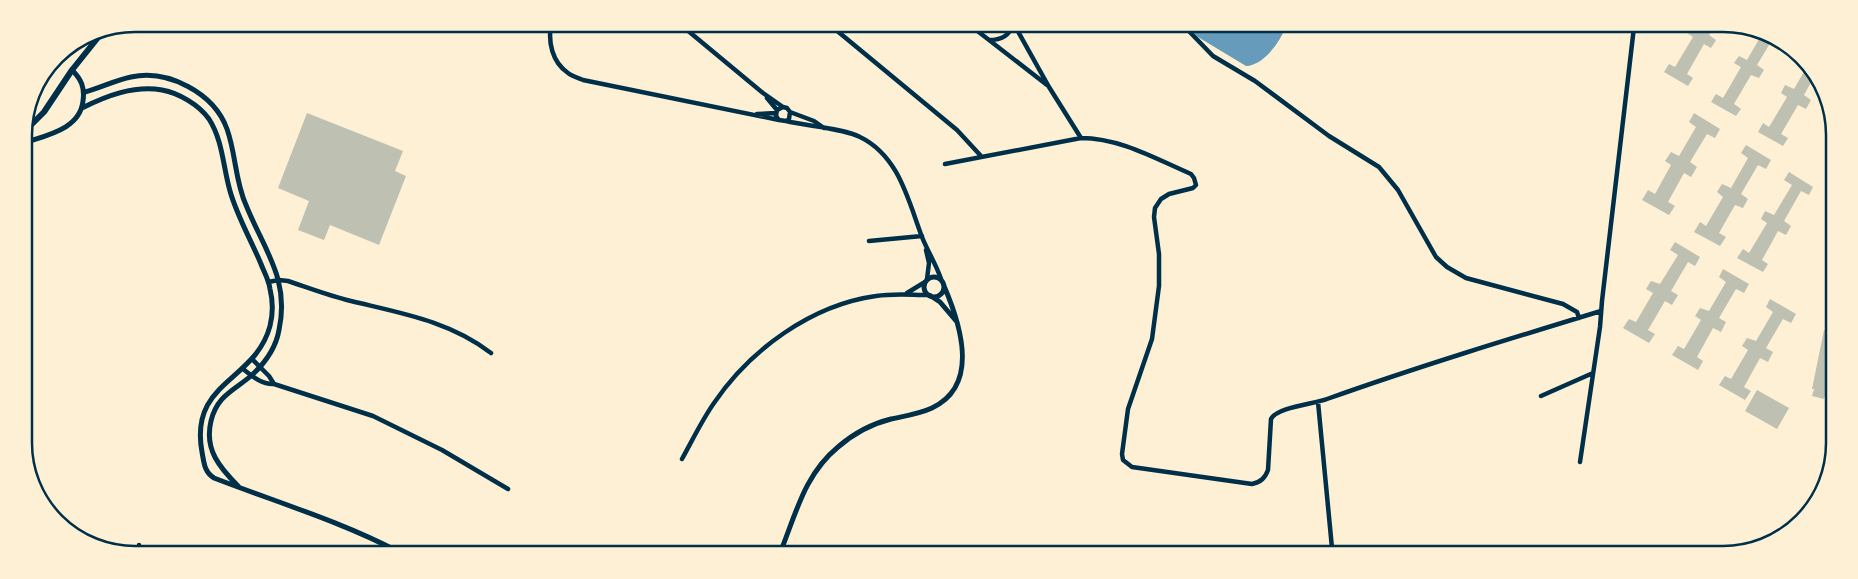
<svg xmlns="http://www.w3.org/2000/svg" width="1858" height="579" viewBox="0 0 1858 579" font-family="Manrope,sans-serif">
  <rect width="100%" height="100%" fill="#fdf0d5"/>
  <!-- water -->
  <path fill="#669bbc" d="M1187,26H1286C1280,42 1264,65 1246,66L1198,37Z"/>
  <!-- building -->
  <path fill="#bec0b2" d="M1690,27L1700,29L1701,27H1714L1709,35L1716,40L1711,48L1704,44L1687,74L1693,78L1688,86L1664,72L1669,64L1675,67L1693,37L1687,33Z
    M1762,34L1772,40L1757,65L1764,70L1759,78L1751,75L1734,104L1741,109L1736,116L1711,102L1716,94L1723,98L1741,67L1734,63L1739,56L1747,60Z
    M1808,65L1814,77L1804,95L1811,100L1806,109L1798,105L1781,134L1788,138L1783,146L1758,132L1763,123L1769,127L1787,97L1781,93L1785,85L1794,89Z
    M307,113L403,151L395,171L406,176L379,245L330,225L324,240L298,230L309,201L278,188Z
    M1694,113L1720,129L1715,138L1707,134L1690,162L1697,167L1691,177L1684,173L1668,202L1675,206L1669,215L1642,200L1648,190L1655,194L1671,165L1665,161L1671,152L1679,156L1696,127L1689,122Z
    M1746,145L1771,160L1766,169L1758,165L1741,194L1748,199L1743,208L1735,205L1719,233L1726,237L1720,246L1694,232L1700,222L1706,226L1723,197L1717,192L1722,184L1731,188L1748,158L1741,153Z
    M1789,172L1813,187L1809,195L1801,191L1784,221L1791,226L1786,235L1778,231L1762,260L1768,264L1763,272L1737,258L1743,249L1749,253L1767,223L1761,219L1765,211L1774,215L1792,185L1784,180Z
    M1675,242L1700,257L1695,266L1688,262L1671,291L1678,295L1672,305L1665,301L1648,330L1655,334L1649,343L1623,328L1629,319L1636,322L1653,293L1646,289L1651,281L1660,284L1678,255L1670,250Z
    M1723,269L1749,284L1744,293L1736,289L1719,318L1726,322L1721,332L1713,328L1697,357L1703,361L1698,370L1672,355L1678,346L1684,349L1701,320L1695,316L1700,308L1709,311L1726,282L1719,277Z
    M1770,299L1796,314L1791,323L1783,319L1766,348L1773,352L1768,362L1760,358L1744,387L1751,391L1745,400L1719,385L1725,376L1731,379L1748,350L1742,346L1747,338L1756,341L1773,312L1766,307Z
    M1828,324L1831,325V375L1824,399L1812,396L1814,389H1812L1824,330L1827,331Z
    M1757,390L1789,408L1777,429L1745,411Z"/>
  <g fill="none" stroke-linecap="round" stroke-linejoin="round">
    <!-- minor -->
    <path stroke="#003049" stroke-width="4.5" d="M551,25C548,42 552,62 568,73C572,76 578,78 583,80L779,120
      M681,25L763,93L783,107
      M830,25L957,130L981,156
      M971,26L1047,85
      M1015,26L1049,87L1081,138
      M1184,26L1213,56L1255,81L1329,136L1379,167L1398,190L1436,257L1447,267L1466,278L1563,304L1577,312L1579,318
      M989,40C1000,40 1009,37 1012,26
      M767,98L777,110L776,116L779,120L786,121L789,119L790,112L787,108L783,107L777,110
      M790,112L814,121L824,128
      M757,114L776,113
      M786,121C806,126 843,128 860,137C899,156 908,200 922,237C928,252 936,264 941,279
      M945,164L1081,138C1120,138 1156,159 1191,174L1194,178L1196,185L1193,188L1169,194L1161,199L1155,208L1154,217L1159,254V286L1152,339L1128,409L1122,454L1123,460L1132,467L1252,484C1261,482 1265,478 1268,470L1271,419C1277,407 1314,404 1327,399C1417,367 1509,339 1601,311
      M869,241L922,236
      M926,250L929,263L927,279
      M268,282L279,280L288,281C309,288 330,296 351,301C400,313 450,321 491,353
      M907,293L925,282
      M252,359L269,376L274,384
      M243,369C252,376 262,385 274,384L373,416L442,450L508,489
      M1541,396L1593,373
      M1318,402L1332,548L1335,554
      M682,459C692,441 702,420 714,403C750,350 811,305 876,296C894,293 911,295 929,295
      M1580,462L1600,327L1602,301L1634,27
      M139,545V552"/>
    <!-- tertiary -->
    <path stroke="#003049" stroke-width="5" d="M85,92C100,88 116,80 131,77C168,69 214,93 227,129C236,154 235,181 246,205C264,250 290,279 279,330C276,347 265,363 252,375C235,390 217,395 211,421C204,450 220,468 239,487
      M82,108C106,96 134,85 162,90C179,93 199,105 209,119C223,141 223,167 230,191C237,216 251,240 261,264C264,272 269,280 270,289C273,301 273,314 270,326C255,382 189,381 202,452C204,462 204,472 214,478C276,502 340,521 399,552
      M24,143C47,135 80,129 83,101C85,87 81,79 72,70
      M924 287a10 10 0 1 1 20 0a10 10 0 1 1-20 0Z
      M931,296L940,302L957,322
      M780,553C796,514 804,475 838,447C853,434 871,424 891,419C905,416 919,414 932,408C981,385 960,323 944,286"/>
    <!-- primary -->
    <path stroke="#003049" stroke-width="6" d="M24,132L44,112L72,70L104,30"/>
  </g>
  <!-- crop -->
  <path d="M0 0H1858V579H0ZM135 32H1723A103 103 0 0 1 1826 135V443A103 103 0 0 1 1723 546H135A103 103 0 0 1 32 443V135A103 103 0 0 1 135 32Z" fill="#fdf0d5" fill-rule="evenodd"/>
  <path fill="none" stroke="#003049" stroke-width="2.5" d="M135 32H1723A103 103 0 0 1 1826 135V443A103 103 0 0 1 1723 546H135A103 103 0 0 1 32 443V135A103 103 0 0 1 135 32Z"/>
</svg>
